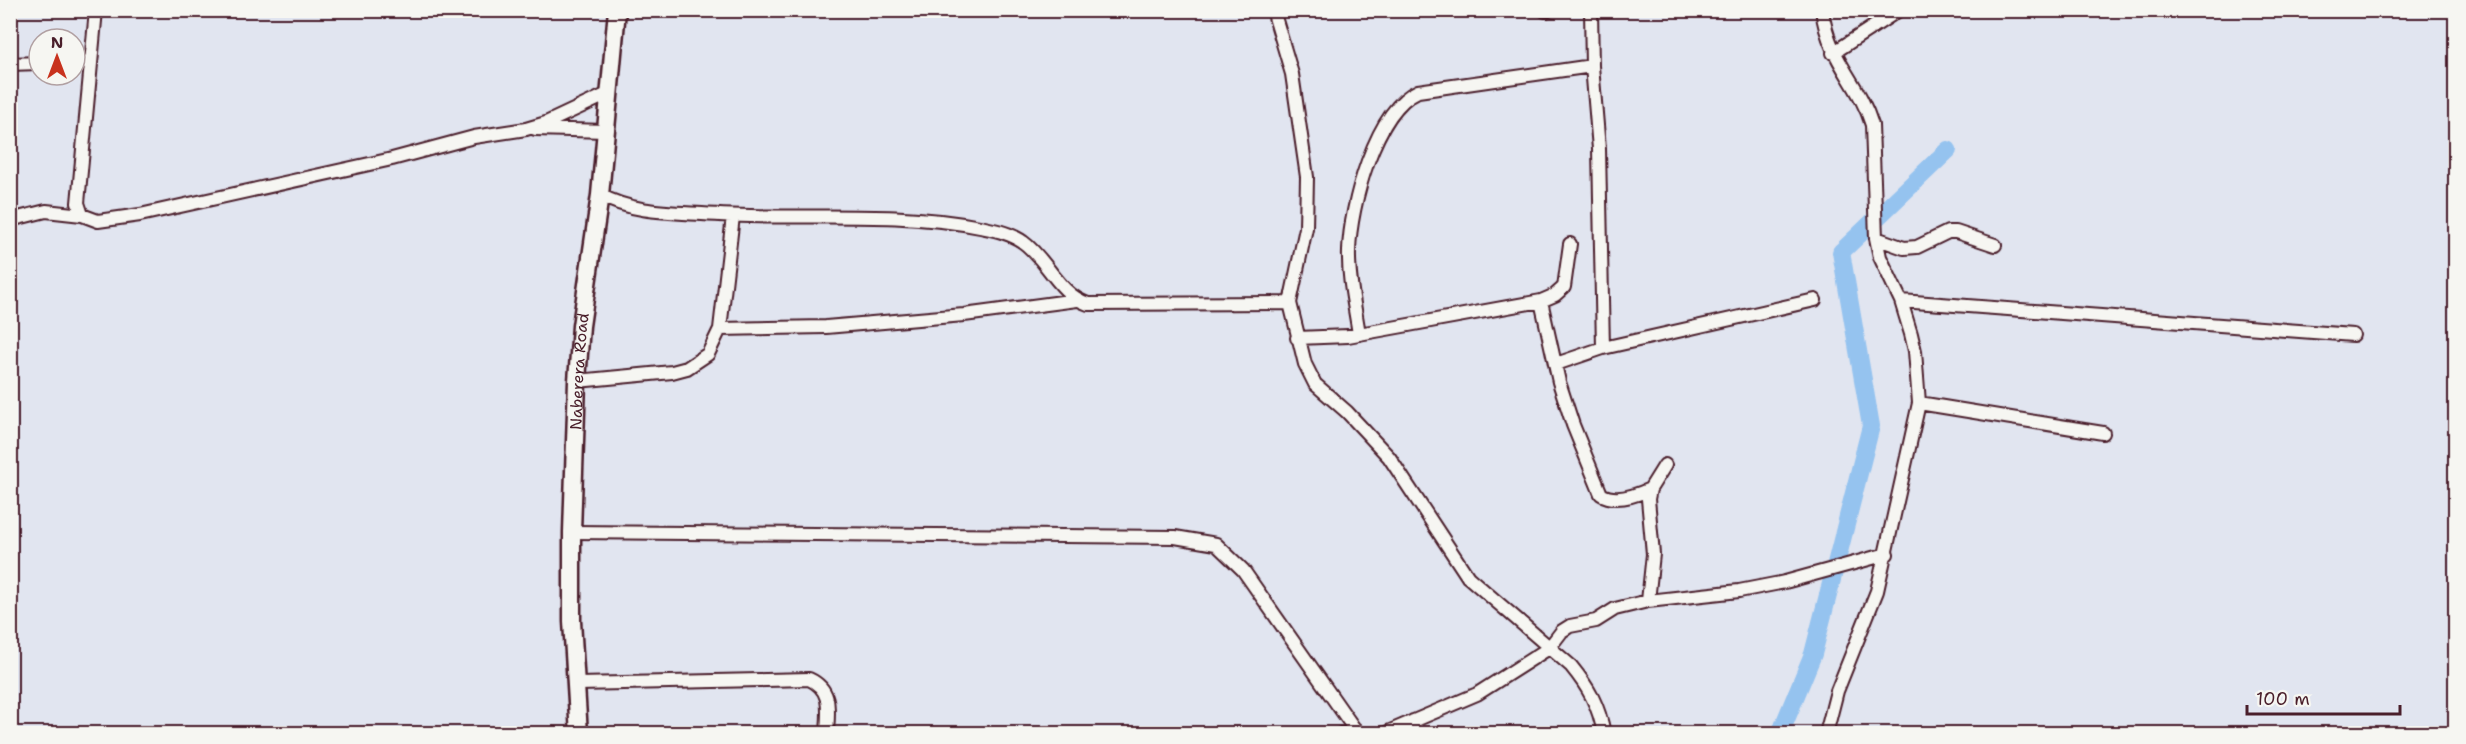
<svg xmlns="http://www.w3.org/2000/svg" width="2466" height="744" viewBox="0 0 2466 744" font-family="'Shantell Sans',sans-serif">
  <rect width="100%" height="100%" fill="#e1e5f0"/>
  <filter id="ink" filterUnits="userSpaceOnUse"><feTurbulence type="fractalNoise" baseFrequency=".0167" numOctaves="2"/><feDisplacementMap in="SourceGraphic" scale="12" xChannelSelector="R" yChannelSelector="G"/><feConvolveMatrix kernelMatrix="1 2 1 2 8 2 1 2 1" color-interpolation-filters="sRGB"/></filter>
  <g filter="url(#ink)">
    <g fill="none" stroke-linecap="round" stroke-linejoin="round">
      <!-- river -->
      <path stroke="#95c3ef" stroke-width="18" d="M1780,734L1813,654L1871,426L1841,252L1948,150"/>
      <!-- street casing -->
      <g stroke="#4a1f2b" stroke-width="16">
        <path id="street" d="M96,10L78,203L82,215L98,221L140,215L392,159L474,137L526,129L546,123L610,93
          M1273,10L1292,74L1307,177L1306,228L1290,303L1305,364L1315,384L1347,412L1389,457L1468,577L1571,666C1589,688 1599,706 1604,734
          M1591,10L1592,66L1599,149L1603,348
          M1822,10C1829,62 1858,80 1872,125L1876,238L1880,257L1901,301L1911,334L1915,351L1919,403L1877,591L1837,691L1826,734
          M1545,11L1549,10
          M1833,53L1899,10
          M75,62L91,61
          M10,64L39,63
          M535,129L606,131
          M600,195C631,212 666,212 702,214C794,221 889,209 980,227C994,230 1011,233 1023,242C1047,259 1058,294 1088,304L1290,303
          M10,220L46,211L82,215
          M1876,238L1904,248L1917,247L1948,232H1956L1995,245
          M1541,301L1559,382L1573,425L1601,494C1615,503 1637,495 1650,489
          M1901,301L2353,335
          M720,329L826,327L964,315L1077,300
          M1359,334C1355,307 1348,278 1349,251C1350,207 1375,110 1418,91L1592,66
          M1297,338L1348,336L1541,301L1555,295L1564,287L1570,244
          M1556,364L1603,348L1815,300
          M577,381L672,372L687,368L708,354L720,329L733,216
          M1919,403L2103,433
          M572,532L1175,537L1216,544L1243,570L1358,734
          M1648,601L1653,554L1648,499L1650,489L1665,465
          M578,684L809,679C833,690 828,710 827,734
          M1413,721L1420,734
          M1341,734L1355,729
          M1383,734L1477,694L1549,648L1562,631L1570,626L1596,621L1615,609L1648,601L1739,591L1785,582L1887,554"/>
      </g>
      <!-- secondary casing -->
      <g stroke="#4a1f2b" stroke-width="21">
        <g id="secondary">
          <path id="s1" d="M579,734L572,621V532L577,381L581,326L600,195L617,10"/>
        </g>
      </g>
      <!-- street -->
      <use href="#street" stroke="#f6f6f2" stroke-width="12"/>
      <!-- secondary -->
      <use href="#secondary" stroke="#f6f6f2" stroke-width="16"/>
    </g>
  </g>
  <g text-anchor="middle" stroke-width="4.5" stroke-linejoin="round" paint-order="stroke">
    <!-- street labels -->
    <g font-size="16" fill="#4a1f2b" stroke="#f6f6f2">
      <text dy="6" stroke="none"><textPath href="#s1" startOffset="363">Naberera Road</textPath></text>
    </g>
  </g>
  <!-- margin -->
  <rect width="2466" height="744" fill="none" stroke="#f6f6f2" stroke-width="36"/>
  <rect x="18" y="18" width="2430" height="708" fill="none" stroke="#4a1f2b" stroke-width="2" filter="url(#ink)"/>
  <!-- north arrow -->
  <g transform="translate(57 57)"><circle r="28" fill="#f6f6f2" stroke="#b1a0a2" stroke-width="1.5"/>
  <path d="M0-4.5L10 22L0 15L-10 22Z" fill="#c8321e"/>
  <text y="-9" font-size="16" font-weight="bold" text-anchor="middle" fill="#4a1f2b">N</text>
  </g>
  <!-- scale -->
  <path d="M2247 705v9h153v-9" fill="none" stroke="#4a1f2b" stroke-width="3"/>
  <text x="2256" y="705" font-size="18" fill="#4a1f2b" stroke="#f6f6f2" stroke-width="4.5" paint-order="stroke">100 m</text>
</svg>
